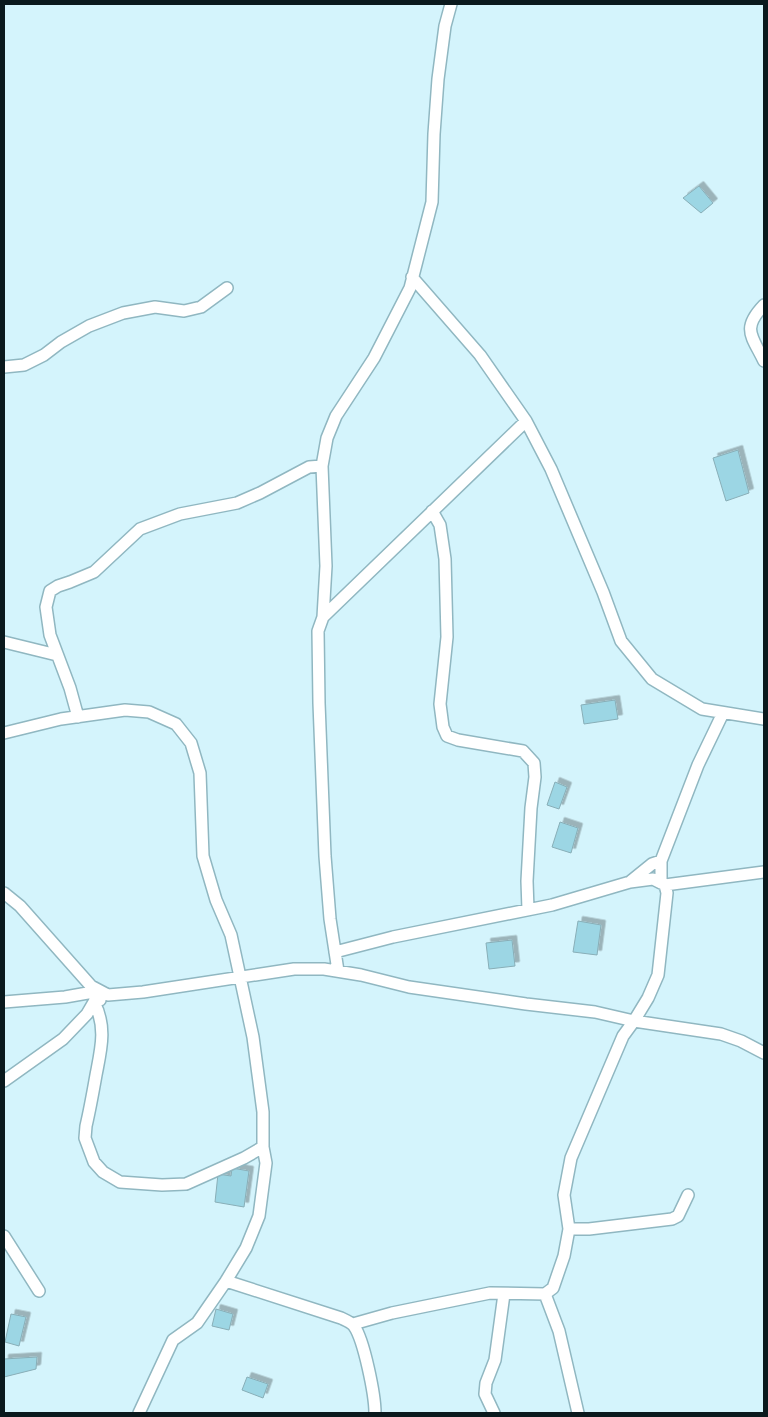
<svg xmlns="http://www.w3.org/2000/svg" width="768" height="1417" viewBox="0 0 768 1417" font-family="'Sofia Sans Condensed',sans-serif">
  <defs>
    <filter id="shadow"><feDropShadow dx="4.5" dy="-4.5" stdDeviation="0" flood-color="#0004"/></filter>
  </defs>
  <rect width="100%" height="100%" fill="#d4f4fc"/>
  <!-- building -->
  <path fill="#9cd6e4" stroke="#88aeb7" filter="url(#shadow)" d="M699,186L713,203L701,213L683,198Z
    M738,450L749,493L726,501L713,458Z
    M615,700L618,719L584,724L581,705Z
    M555,782L567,787L559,809L547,805Z
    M560,822L578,828L571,853L552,847Z
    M578,921L601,925L597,955L573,952Z
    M512,940L515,966L489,969L486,943Z
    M232,1168L249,1171L244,1207L215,1202L218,1174L231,1176Z
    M216,1309L233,1314L229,1330L212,1326Z
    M11,1314L26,1317L19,1346L5,1342Z
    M37,1357L36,1369L4,1377V1359Z
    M247,1377L268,1384L263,1398L242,1390Z"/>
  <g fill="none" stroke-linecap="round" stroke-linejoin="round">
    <!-- minor casing -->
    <g stroke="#90b7c1" stroke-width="14">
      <path id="minor" d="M412,277L480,355L526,421L551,469L603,592L621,641L652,679L702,709L764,719
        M764,305C741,329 752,336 764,361
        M4,367L24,365L44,355L61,342L89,326L123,313L155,307L184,311L201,307L227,288
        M432,511L440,525L445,559L447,637L440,704L443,727L447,736L458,740L523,751L534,763L535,777L531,808L527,881L528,910
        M323,617L526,421
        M4,642L57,655
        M78,717L70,688L50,635L46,607L50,591L58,586L70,582L94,572L140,529L180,514L237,503L260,493L309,467L322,466
        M4,733L61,719L125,710L149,712L176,724L191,743L200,773L203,856L216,900L231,935L253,1037L263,1112V1147L266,1163L259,1216L246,1248L226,1281L197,1323L173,1340L139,1413
        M631,881L652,864L661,861
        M661,883V861L698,765L723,713
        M665,885L764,872
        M4,893L20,906L91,986L108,995L143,992L294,969H324L361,975L409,987L526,1004L595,1012L634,1021L721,1034L741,1041L764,1053
        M335,952L393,937L552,905L630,882L653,879L665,885L667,893L658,975L648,998L634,1021L623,1036L571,1158L564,1195L569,1229L564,1256L553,1288L545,1294L490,1293L392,1313L353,1324
        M338,971L330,919L325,856L319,703L318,631L323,617L326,566L322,466L327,438L336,416L374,358L410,288L432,202L434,134L438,79L445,26L451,4
        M4,1002L65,997L99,991
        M94,1002C107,1027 101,1049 96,1075C93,1092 90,1109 86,1126L85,1138L94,1162L103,1172L120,1182L162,1185L186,1184L244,1158L263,1147
        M4,1081L63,1039L87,1014L94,1002L100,1000
        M569,1229H589L672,1219L678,1216L688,1195
        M4,1236L39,1291
        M226,1281L341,1318C345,1320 351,1322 354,1326C364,1340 375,1395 375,1413
        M545,1294L559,1331L578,1413
        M494,1413L485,1394L486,1383L495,1360L504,1294"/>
    </g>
    <!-- minor -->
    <use href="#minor" stroke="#fff" stroke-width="11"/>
  </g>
  <!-- border -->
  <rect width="768" height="1417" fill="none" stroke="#0a191d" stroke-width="10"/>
</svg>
